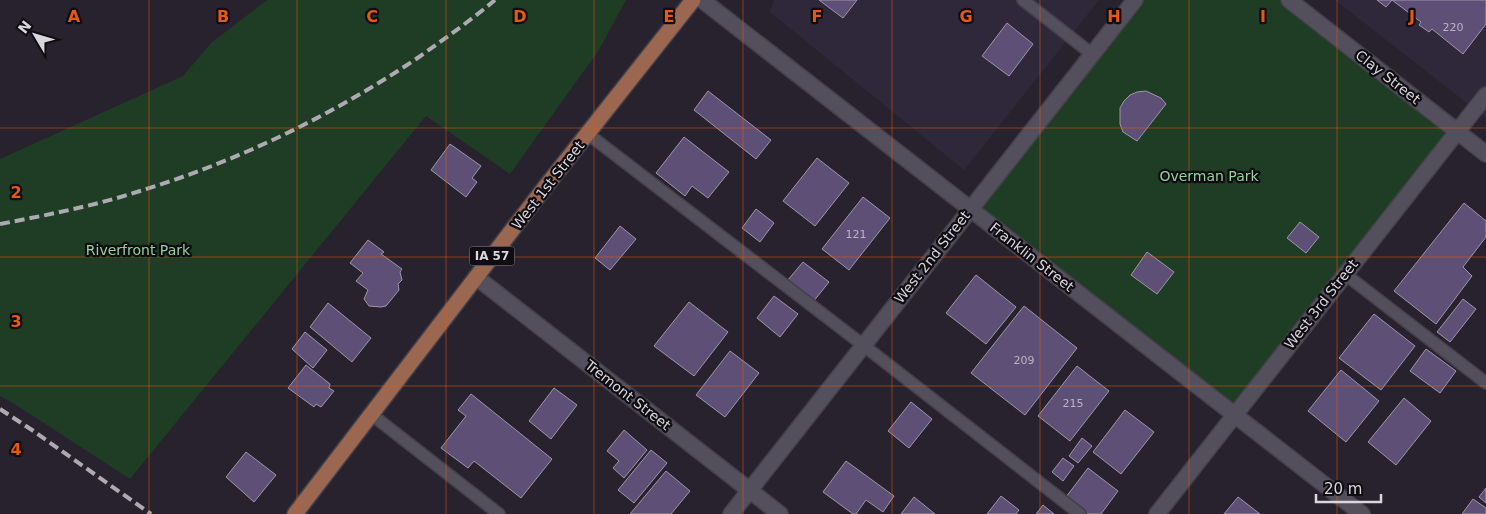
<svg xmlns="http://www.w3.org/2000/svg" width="1486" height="514" viewBox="0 0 1486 514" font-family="'DejaVu Sans',sans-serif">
  <rect width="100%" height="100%" fill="#27222e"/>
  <!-- built -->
  <path fill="#2f283a" d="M774,0H1099L964,170L770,12Z
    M1335,0H1486V118L1454,93Z"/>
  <!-- green -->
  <path fill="#1f3c24" d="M267,0H626L599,50L510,174L426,116L130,479L16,405L0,396V159L183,76L211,43Z
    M1135,0H1289L1457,132L1235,415L970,209Z"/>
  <!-- building -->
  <path fill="#5e4f76" stroke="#9d97a7" d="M819,0H857L843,18Z
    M1377,0H1392L1386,7Z
    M1392,0H1486V24L1463,54L1432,29L1429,32L1419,25L1421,22Z
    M1007,23L1033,44L1009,76L982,56Z
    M708,91L771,140L756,159L694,110Z
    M1146,91L1161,98L1166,104L1137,141L1123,132L1120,124V108L1124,101L1130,95L1137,92Z
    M684,137L729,172L708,198L692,186L685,196L656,173Z
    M450,144L481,166L472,178L477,182L466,197L431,170Z
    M817,158L849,183L815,226L783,201Z
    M863,197L890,218L849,270L822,249Z
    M1464,203L1486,221V237L1463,267L1472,276L1436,324L1394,291Z
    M756,209L774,223L760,242L742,228Z
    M1300,222L1319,237L1306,253L1287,238Z
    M620,226L636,239L610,270L595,258Z
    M368,240L384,252L381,254L402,269L400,272L402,280L398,284L399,290L386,306L381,307L369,306L364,299L368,290L356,281L363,273L350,263Z
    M1147,252L1174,272L1157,294L1131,275Z
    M803,262L829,282L813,302L787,281Z
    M976,275L1016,307L986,344L946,313Z
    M774,296L798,314L780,337L757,318Z
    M1463,299L1476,309L1450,342L1437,332Z
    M689,302L728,332L694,376L654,346Z
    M328,303L371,338L352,362L310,327Z
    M1024,306L1077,348L1025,415L971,373Z
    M1374,314L1415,346L1381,390L1339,358Z
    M305,332L327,350L313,368L292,349Z
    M1426,349L1456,371L1440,393L1410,371Z
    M730,351L759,373L725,417L696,395Z
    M306,365L330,384L329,388L334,391L321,407L316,404L314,407L288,388Z
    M1077,366L1109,391L1070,441L1038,416Z
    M1341,370L1379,401L1346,442L1308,411Z
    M554,388L577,405L551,439L529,421Z
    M471,394L552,459L521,498L474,461L468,468L441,448L466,416L458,410Z
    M1404,398L1431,421L1396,465L1368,442Z
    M911,402L932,419L909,448L888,431Z
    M1125,410L1154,432L1121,474L1093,452Z
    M624,430L647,450L624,478L613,468L619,461L607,451Z
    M1082,438L1092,446L1078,463L1069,456Z
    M651,450L667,463L634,503L618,490Z
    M246,452L276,475L254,502L226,477Z
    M1063,458L1074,466L1063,481L1052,472Z
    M846,461L894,496L883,512L866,500L856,514H853L823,492Z
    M1088,468L1118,491L1101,514H1087L1066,497Z
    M666,471L690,491L671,514H630Z
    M1486,488V503L1479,497Z
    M1001,496L1019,510L1016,514H987Z
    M914,497L935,514H901Z
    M1238,497L1260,514H1224Z
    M1473,499L1486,508V514H1462Z
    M1043,505L1054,514H1036Z"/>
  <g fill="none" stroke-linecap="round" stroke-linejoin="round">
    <!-- service casing -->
    <g stroke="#44404a" stroke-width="14">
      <path id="service" d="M1023,0L1092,54
        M588,134L863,345L1080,514
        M1345,274L1486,383
        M371,414L499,514"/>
    </g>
    <!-- minor casing -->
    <g stroke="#44404a" stroke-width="18">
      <path id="minor" d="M1289,0L1486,154
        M476,277L780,514
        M731,514L1135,0
        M1157,514L1486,95"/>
    </g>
    <!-- tertiary casing -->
    <g stroke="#44404a" stroke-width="18">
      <path id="tertiary" d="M702,0L1362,514"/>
    </g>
    <!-- primary casing -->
    <g stroke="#44404a" stroke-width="18">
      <path id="primary" d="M295,514L539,195L693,0"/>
    </g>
    <!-- service -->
    <use href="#service" stroke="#544f5d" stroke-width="11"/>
    <!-- minor -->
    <use href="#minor" stroke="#544f5d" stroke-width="15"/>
    <!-- tertiary -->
    <use href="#tertiary" stroke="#544f5d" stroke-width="15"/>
    <!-- primary -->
    <use href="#primary" stroke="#9b6751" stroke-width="15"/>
    <!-- rail -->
    <path stroke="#adaab3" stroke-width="4" stroke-dasharray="10 5" stroke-linecap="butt" d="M0,224C47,215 94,206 140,191C238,161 331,116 416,59C443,40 470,21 495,0
      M0,409L32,430L151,514"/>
  </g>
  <!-- grid -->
  <path fill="none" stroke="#e8590c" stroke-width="1" stroke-opacity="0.55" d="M149,0V514M297,0V514M446,0V514M594,0V514M743,0V514M892,0V514M1040,0V514M1189,0V514M1337,0V514M0,128H1486M0,257H1486M0,386H1486"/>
  <g text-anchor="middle" stroke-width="4.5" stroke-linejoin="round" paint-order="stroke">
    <!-- number labels -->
    <g font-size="11" fill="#bab4c4">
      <text x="1453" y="31">220</text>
      <text x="856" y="238">121</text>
      <text x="1024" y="364">209</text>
      <text x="1073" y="407">215</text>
    </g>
    <!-- shield labels -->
    <rect fill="#0f0d12" stroke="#9c9aa1" stroke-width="1" x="469.5" y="246.5" width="45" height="19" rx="4"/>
    <g font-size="12" font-weight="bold" fill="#d9d6de">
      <text x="492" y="260">IA 57</text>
    </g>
    <!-- street labels -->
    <g font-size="14" fill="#d9d6de" stroke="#0f0d12">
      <text transform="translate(1388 77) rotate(38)" y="5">Clay Street</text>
      <text transform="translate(548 185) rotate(-52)" y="5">West 1st Street</text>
      <text transform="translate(932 257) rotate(-52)" y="5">West 2nd Street</text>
      <text transform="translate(1032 257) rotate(38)" y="5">Franklin Street</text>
      <text transform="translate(1321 304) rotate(-52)" y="5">West 3rd Street</text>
      <text transform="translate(628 395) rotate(38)" y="5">Tremont Street</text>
    </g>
    <!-- park labels -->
    <g font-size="14" fill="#95d29e" stroke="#0f0d12">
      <text x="1209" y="181">Overman Park</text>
      <text x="138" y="255">Riverfront Park</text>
    </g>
  </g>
  <g font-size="16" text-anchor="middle" font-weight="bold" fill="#e8590c" stroke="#0f0d12" stroke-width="4.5" stroke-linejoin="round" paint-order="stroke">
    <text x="74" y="22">A</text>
    <text x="223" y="22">B</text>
    <text x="372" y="22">C</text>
    <text x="520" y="22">D</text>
    <text x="669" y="22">E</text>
    <text x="817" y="22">F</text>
    <text x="966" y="22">G</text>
    <text x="1114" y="22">H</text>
    <text x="1263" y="22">I</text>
    <text x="1412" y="22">J</text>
    <text x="16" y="198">2</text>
    <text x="16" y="327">3</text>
    <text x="16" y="455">4</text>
  </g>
  <!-- north arrow -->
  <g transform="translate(35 35) rotate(308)" stroke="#0f0d12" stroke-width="4" paint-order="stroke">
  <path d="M0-4L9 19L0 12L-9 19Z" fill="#d9d6de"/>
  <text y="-8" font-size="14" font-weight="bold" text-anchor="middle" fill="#d9d6de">N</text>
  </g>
  <!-- scale -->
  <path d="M1316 494v8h65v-8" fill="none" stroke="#d9d6de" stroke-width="2.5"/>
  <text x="1324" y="494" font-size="15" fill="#d9d6de" stroke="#0f0d12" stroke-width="4" paint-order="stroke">20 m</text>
</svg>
